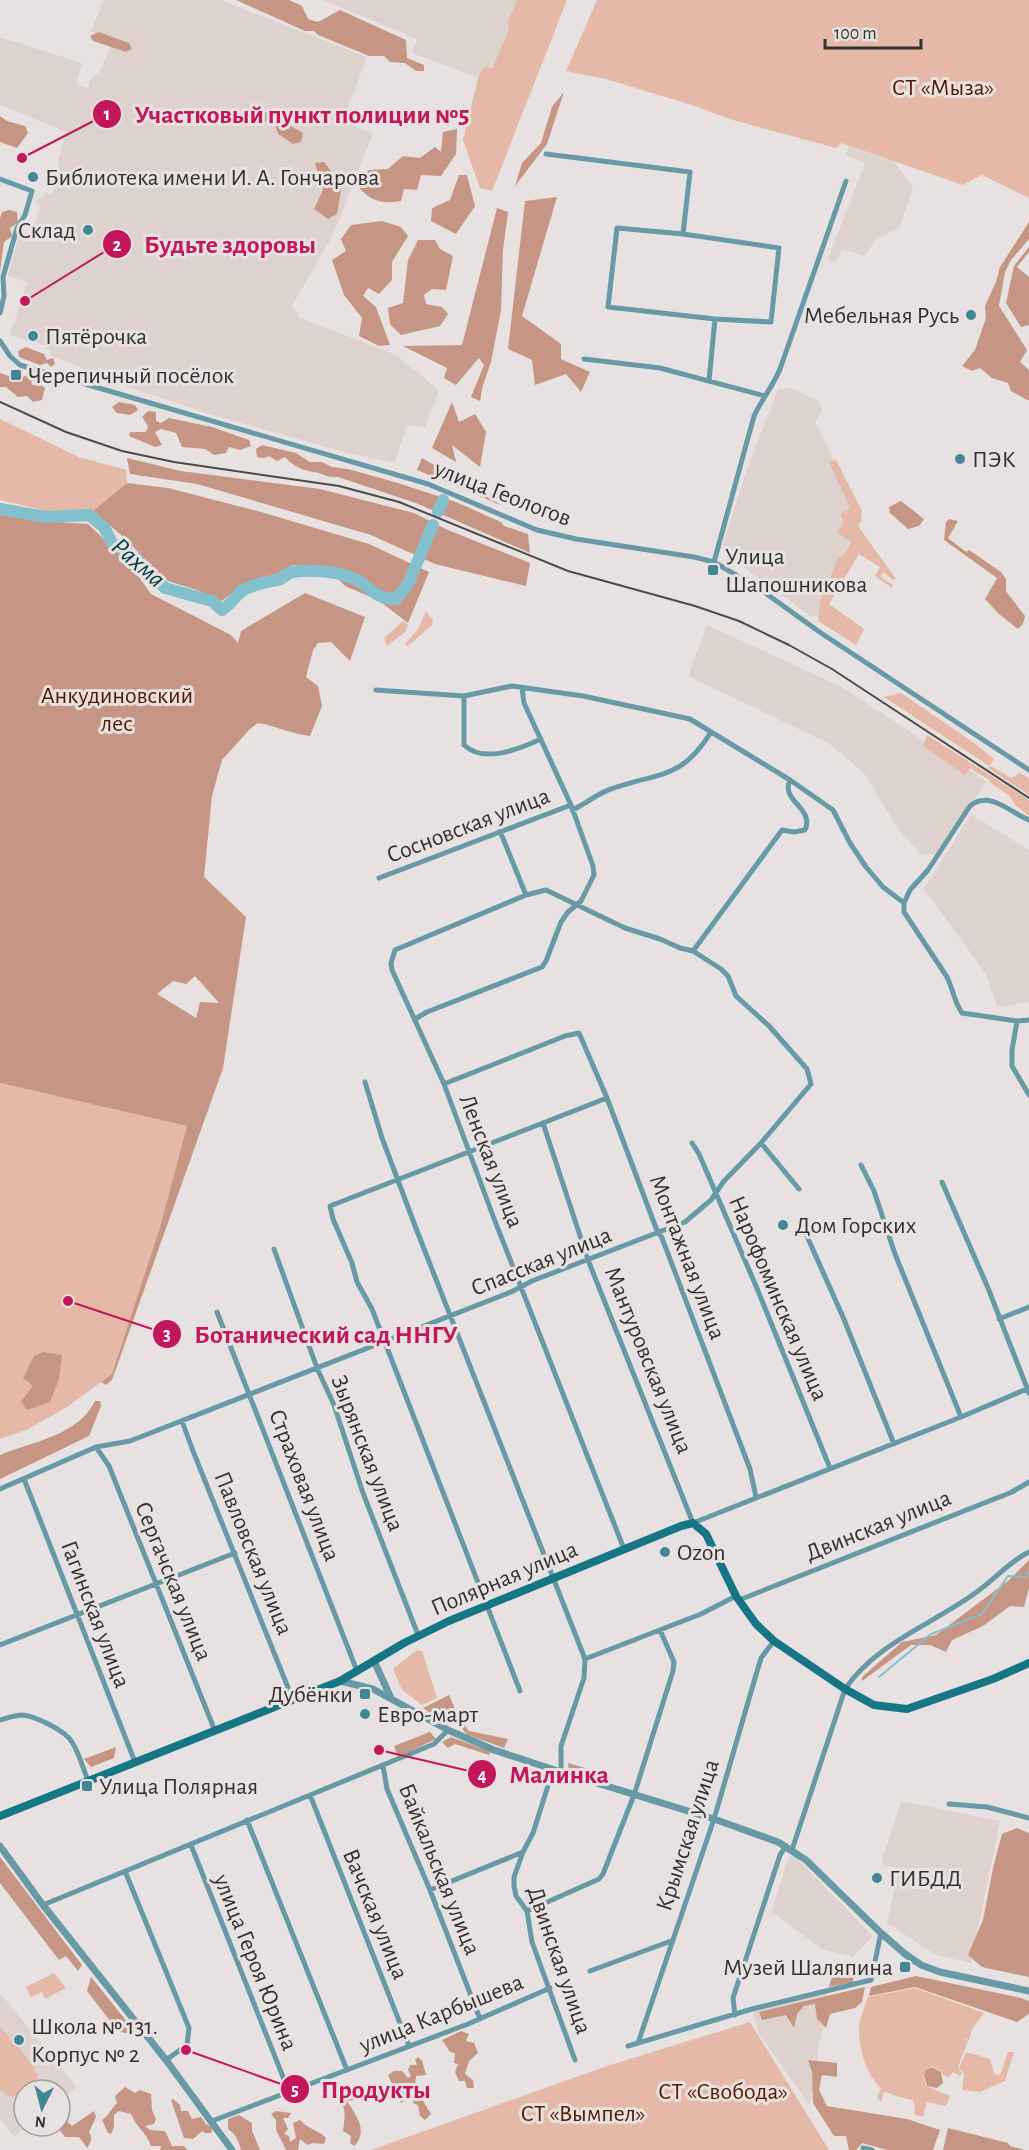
<svg xmlns="http://www.w3.org/2000/svg" width="1029" height="2150" viewBox="0 0 1029 2150" font-family="'Alegreya Sans',sans-serif">
  <rect width="100%" height="100%" fill="#e7e2e1"/>
  <!-- built -->
  <path fill="#ded2ce" d="M104,0H221L367,57L347,110L355,126L373,134L333,235L292,306L299,317L396,355L439,390L425,427L407,425L395,463L344,452L203,412L80,371L81,367L51,356L53,351L45,349L46,346L10,335L27,282L8,276L20,231L31,234L41,205L35,202L46,193L52,194L60,170L58,162L66,132L0,105V37L82,63L76,84L88,88L90,79L99,73L113,40L91,31Z
    M323,0H517L508,21L509,30L492,68L484,67L478,78L412,53L417,39Z
    M849,146L894,162L913,187L900,226L875,241L864,256L842,249L836,262L828,259L865,163L846,155Z
    M789,387L820,402L822,410L815,422L858,508V520L821,614L812,617L725,554L723,544L746,472L778,389Z
    M707,625L842,687L987,782L936,855L921,854L900,832L864,773L828,743L688,676Z
    M971,814L1029,850V1002L997,1007L986,974L924,889Z
    M901,1801L1000,1821L971,1963L936,1955L887,1923L899,1870L881,1863Z
    M793,1855L873,1936L853,1957L822,1949L772,1912L788,1858Z
    M825,1991L827,2008L817,2055L820,2072L809,2104L759,2034L752,2009Z
    M0,1993L77,2087L60,2101V2090H24V2126H27L14,2137L0,2119Z"/>
  <!-- green -->
  <path fill="#e5b8a8" d="M517,0H567L492,191L480,188L463,140L478,78L484,67L492,68L509,30L508,21Z
    M597,0H1029V198L982,175L963,185L841,143L836,148L733,120L692,105L606,79L566,71Z
    M0,419L79,457L126,470L127,483L93,511H46L0,500Z
    M836,460L862,511L861,521L858,526L896,579L893,580L883,572L881,577L893,585L892,588L875,576L880,567L859,554L829,604L864,629L856,645L818,621L820,602L838,558L844,555L851,542L837,532L844,522L840,514L850,508L829,462Z
    M426,611L433,620L432,625L408,646L405,644L418,629Z
    M403,621L408,625L405,632L387,646L384,638Z
    M901,693L973,742L994,759L989,766L884,697Z
    M927,735L1029,800V816L1015,805L1010,796L989,782L991,781L970,768L965,775L923,746Z
    M991,766L1011,778L1020,773L1029,778V795L988,768Z
    M0,1083L187,1126L160,1227L112,1374L64,1409L28,1429L0,1439Z
    M417,1650L422,1651L437,1698L422,1705L402,1690L393,1669Z
    M54,1973L66,1988L45,1999L42,1992L31,1997L26,1987Z
    M915,1988L984,2013L972,2029L969,2040L964,2038L968,2041L958,2067L962,2074L960,2076L953,2072L949,2077L944,2076L941,2071L932,2066L925,2070L923,2077L926,2086L950,2096L946,2106L927,2102L923,2117L915,2115L914,2101L884,2092L881,2103L877,2097L881,2089C866,2073 859,2051 859,2029C859,2019 865,2007 868,1997Z
    M750,2022L829,2150H371L607,2066Z
    M0,2027L30,2061L38,2076L32,2088L24,2090V2094L10,2097L0,2090Z
    M966,2052L990,2059L994,2074L1000,2075L1008,2052H1014L1005,2081L980,2092L962,2090L964,2074L959,2068Z"/>
  <!-- forest -->
  <path fill="#c79584" fill-rule="evenodd" d="M236,0H289L302,6L308,19L318,22L340,10L406,40L407,58L424,65V71H416L405,63L390,62L384,56H369L318,35L314,31H305Z
    M99,32L129,43L132,49L126,52L93,41L90,36Z
    M564,92L547,144L515,186L522,163L541,143L552,107Z
    M263,111L284,118L289,125L303,133L301,142L293,144L278,134L275,123L265,122L258,117Z
    M0,116L7,121L25,126L28,133L17,148L0,142Z
    M457,129L456,154L441,176L421,175L417,190L404,189L401,201C383,204 373,202 360,189L368,170L388,169L403,156L420,158L435,147L441,152L443,132Z
    M324,162L342,185L337,214L328,219L314,209L323,190L315,163Z
    M459,175H467L475,206L456,234L431,221L432,208L450,200Z
    M557,197L522,316L561,344V359L590,372L581,392L566,374L535,385L532,360L508,349L525,201Z
    M497,208L508,212L503,250L501,310L491,362L483,385L480,401L471,397L484,365L479,358L456,385L444,378L447,368L403,346L462,345Z
    M9,210L17,212L18,223L10,228L12,236L4,242L0,271V218L2,212Z
    M382,221L401,227L408,236L392,262V280L379,294L368,288L363,296L376,307L390,345L379,346L359,336L362,318L344,295L332,260L346,251L341,239L351,225Z
    M1029,222V239L1011,260L1005,272L999,306L1027,350L1020,362L1029,370V400H1027L1011,391L1008,383L992,378L980,368L972,371L962,366L975,350L986,318L985,306L996,282L1000,267Z
    M418,240H435L440,249L453,256L446,290L432,289L424,295L426,304L442,307L448,314L440,326L401,335L390,324L388,308L403,303L408,260Z
    M1029,247V252L1017,267L1029,277V325L1021,327L1006,303L1014,266Z
    M26,347L44,354L47,360L53,358L55,364L51,367L47,363L40,365L19,357L18,351Z
    M0,373L17,379L25,376L31,378L32,385L40,384L45,388L42,400L33,402L27,396L18,397L6,387H0Z
    M119,402L135,405L138,410L130,415L117,413L112,407Z
    M452,402L459,422L475,414L486,432L480,467L452,445L456,462L432,448Z
    M148,411L156,412V421L161,423L169,418L212,427L249,440L251,446L240,450L229,447L226,453L214,455L205,449L182,447L176,433L161,429L155,432L162,445L155,447L129,436L130,432H146L148,426L142,417Z
    M262,445L296,453L310,462H322L332,467L348,469L398,483L456,502L501,522L504,526L528,534L530,553L416,503L338,477C325,478 324,473 314,472C302,470 294,467 285,457L277,461L269,456L264,458L257,457L256,449Z
    M127,458L181,471L320,489L414,513L448,530L530,563L526,586L435,564L371,535L197,484L130,474Z
    M422,458L503,506L417,470Z
    M127,483L168,488L261,512L369,544L429,572L408,623L378,600L345,586L327,568L293,565L278,573L241,586L222,601L197,590L168,581L121,535L93,511Z
    M901,501L924,519L919,526L908,529L890,513L889,507Z
    M0,514L43,521L88,524L129,563L151,594L231,635L238,643L241,631L305,593L365,617L350,661L331,642L318,643L313,650L306,677L318,686L322,706L310,736C292,734 276,726 258,723L250,729L222,760L212,796L204,877L246,917L223,1068L112,1380L106,1385L101,1382L112,1374L160,1227L187,1126L0,1083ZM195,976L219,1003L200,1002L196,1018L157,994L173,981L186,984Z
    M949,519L958,521L948,538L966,552L969,550L1001,572L1006,579V591L1025,616L1023,624L1018,629L999,614L985,599L997,578L944,540L946,522Z
    M43,1352L62,1355L59,1379L50,1402L27,1410L21,1401L33,1386L23,1378L34,1356Z
    M95,1401H100L101,1406L89,1436L0,1479V1455C32,1442 79,1435 95,1401Z
    M1029,1560V1588L1024,1607L1010,1606L983,1626L952,1640L946,1652L930,1645H911L862,1681V1677L902,1642L936,1635L1009,1580Z
    M449,1695L455,1709L442,1721L423,1708Z
    M458,1717L469,1731L508,1739L504,1748L468,1735L453,1720Z
    M430,1732L436,1739L398,1757L394,1746Z
    M451,1737L491,1752L489,1755L455,1744L448,1748L442,1742Z
    M116,1747L114,1758L91,1767L84,1759Z
    M568,1763L602,1773L605,1781L569,1770Z
    M1017,1828L1029,1833V1977L982,1967L968,1955L983,1920L993,1868L1002,1834Z
    M0,1857L82,1965L78,1971L66,1956L59,1960L0,1883Z
    M855,1966L853,1982L829,1987C834,1969 837,1969 855,1966Z
    M916,1976L1021,1998L1029,2001V2014L1017,2022L915,1987L869,1996L871,1987Z
    M91,1977L132,2028L128,2034L118,2031L87,1991Z
    M865,1987L862,2002L855,2008L830,2014L826,2028L817,2019L815,2004L804,2006L797,2014L794,2028L786,2015L762,2020L759,2012Z
    M461,2031L469,2034L466,2041L474,2043L478,2053L469,2061L465,2074L473,2080L474,2088H467L465,2081H459L455,2072L458,2064L454,2063L455,2053L450,2052L442,2040Z
    M418,2057L422,2061L426,2075L416,2076L415,2087L431,2114L425,2120L420,2116L418,2105L413,2103L412,2093L401,2103L388,2075L394,2071H402L408,2078L411,2076L408,2070L410,2065H417L415,2060Z
    M808,2060L837,2063V2077L822,2075L819,2090L827,2106L907,2119L940,2130L933,2150H887L862,2143L856,2150H849L846,2136H834L813,2103L812,2072Z
    M932,2067L941,2072L943,2083L937,2088L927,2086L924,2076L925,2070Z
    M336,2078L339,2081L343,2093L356,2088L364,2089L366,2095L361,2099L347,2101C356,2115 369,2131 354,2146L350,2143L351,2136L343,2131C344,2119 349,2105 335,2099L331,2086Z
    M125,2087L135,2093L140,2090L151,2094L152,2110L156,2119L154,2124L145,2126L150,2130L165,2131L172,2146H184L188,2150H160L161,2146H151C146,2131 137,2129 131,2114L119,2111L114,2115V2127L111,2134L108,2133L102,2120C109,2115 111,2109 117,2103L115,2096Z
    M173,2099L180,2105L181,2111H188L192,2119L201,2117L206,2124L213,2127L211,2133H205L202,2131L193,2139L184,2138L171,2100Z
    M94,2111L96,2117L89,2132C93,2139 91,2142 87,2148L79,2137H65L57,2126H60V2115L72,2126Z
    M276,2111L291,2113L288,2118H283L288,2129L284,2134L289,2136L290,2142L296,2138L293,2123L300,2120C309,2130 319,2130 326,2138L324,2144L313,2143L307,2145L300,2139L298,2150H286L276,2130V2120L271,2114Z
    M239,2115L252,2123V2131L260,2150H241C238,2141 237,2135 228,2129V2119Z
    M948,2128L1008,2143L1010,2146L1025,2150H943Z"/>
  <g fill="none" stroke-linecap="round" stroke-linejoin="round">
    <!-- stream -->
    <path stroke="#83c0cd" stroke-width="2" d="M879,1677L931,1634L982,1614L1008,1576L1025,1577L1029,1572"/>
    <!-- river -->
    <path stroke="#83c0cd" stroke-width="12" d="M0,509L46,517L89,515L104,527L112,543L136,558L165,588L212,601L222,610C232,604 234,597 242,591C252,585 265,582 277,580C283,579 287,573 293,572C311,569 335,571 352,578C371,584 371,599 396,599L408,584L433,525
      M438,512L443,500"/>
    <!-- minor -->
    <path stroke="#689aa5" stroke-width="5" d="M546,154L690,172L683,234L779,248L771,322L715,319L709,381
      M0,179L32,191L25,215L17,228L3,277L4,296L0,313
      M683,234L617,228L608,307L715,319
      M0,341L10,356L20,365L428,484L537,530L576,539L694,557L714,562L761,590L821,633L1029,770
      M584,359L660,368L765,396
      M714,562L754,416C762,399 773,386 780,369L846,181
      M376,690L464,696L512,686L583,696L690,719L790,780L833,810L850,843L866,867L883,887L904,903
      M464,696V745C484,764 519,749 541,739
      M572,810C587,804 598,792 614,788C661,772 682,779 711,732
      M1029,820C1009,812 990,790 970,806L928,870L910,890L904,903V912L947,977C953,989 954,1002 962,1013L1017,1021L1029,1020
      M500,831L526,895
      M379,878L571,805
      M693,951L782,830L794,832L805,830C815,808 780,801 790,780
      M415,1019L427,1012L542,967L546,961L561,922L568,912L581,901L594,875L593,866L571,805L524,703L522,688
      M1017,1021L1012,1050V1066L1029,1095
      M365,1082L382,1138L417,1231L585,1659
      M444,1084L565,1036L579,1033L607,1098L656,1228L662,1238L750,1469L756,1497
      M543,1123L588,1260L693,1523L961,1417L1029,1388
      M692,1143L699,1154L756,1286L830,1468
      M761,1143L799,1189
      M861,1165L874,1191L895,1254L961,1417
      M942,1182L988,1288L1029,1393
      M802,1225L843,1317L894,1444
      M274,1249L317,1368L334,1405L363,1493L418,1635
      M217,1312L357,1671
      M999,1319L1029,1307
      M182,1421L193,1451L293,1700
      M96,1447L109,1466L215,1731
      M24,1479L135,1762
      M0,1489L96,1447L130,1441L511,1292L532,1281L685,1222L711,1200L724,1181L761,1143L811,1084L807,1069L769,1026L736,996L728,976L721,969L693,951L680,948L660,939L625,928L546,890L526,895L402,947L395,950L391,963L392,970L444,1084L493,1216L624,1549
      M739,1600L1012,1492L1029,1482
      M0,1645L235,1553
      M520,1691L372,1309L357,1282L352,1263L333,1219L330,1206L607,1098
      M0,1720C8,1718 15,1715 23,1715C35,1716 66,1731 72,1742C79,1753 83,1768 88,1781
      M383,1766L387,1789L430,1890L480,2019
      M553,1770L533,1833L523,1852L514,1877V1886L516,1896L527,1911L532,1942L575,2060
      M561,1772V1746L584,1678L585,1659L701,1614L736,1596
      M310,1795L409,2046
      M949,1804L987,1807L1029,1818
      M247,1820L347,2070
      M191,1845L289,2092
      M792,1850L845,1689C877,1642 934,1624 978,1591C995,1579 1010,1561 1029,1552
      M125,1871L189,2028L187,2045L166,2060
      M430,1890L523,1852
      M43,1905L434,1744L448,1730
      M527,1911L599,1879L603,1874L634,1795L673,1671L674,1662L660,1630
      M590,1971L671,1941
      M735,2015L733,1998L780,1855L786,1846
      M638,2043L714,1819L758,1668L761,1658L774,1641
      M628,2046L752,2009L871,1980L881,1933
      M212,2121L468,2024L550,1988
      M863,2148L872,2150"/>
    <!-- tertiary -->
    <path stroke="#689aa5" stroke-width="7" d="M374,1661L391,1698
      M340,1681L373,1689L448,1730L494,1750L561,1772L714,1819L778,1842L806,1860L881,1933L905,1954L921,1965L940,1972L1029,1991
      M0,1846L43,1905L166,2060L232,2150"/>
    <!-- secondary -->
    <path stroke="#177686" stroke-width="8" d="M0,1816L340,1681L404,1643L449,1621L681,1526L693,1523L706,1534L736,1596L756,1624L774,1641L845,1689L874,1705L907,1709L993,1679L1029,1663"/>
    <!-- rail -->
    <path stroke="#4d4b4a" stroke-width="2" d="M0,402L66,432L122,451L174,462L339,486L399,502L568,571L695,606L739,621L789,645L832,669L1029,798"/>
  </g>
  <!-- markers -->
  <g fill="#428694" stroke="#e7e2e1" stroke-width="2">
    <circle cx="33" cy="177" r="6"/>
    <circle cx="88" cy="230" r="6"/>
    <circle cx="971" cy="315" r="6"/>
    <circle cx="33" cy="336" r="6"/>
    <rect x="10" y="369" width="12" height="12" rx="3"/>
    <circle cx="960" cy="459" r="6"/>
    <rect x="707" y="564" width="12" height="12" rx="3"/>
    <circle cx="783" cy="1225" r="6"/>
    <circle cx="665" cy="1552" r="6"/>
    <rect x="359" y="1688" width="12" height="12" rx="3"/>
    <circle cx="365" cy="1714" r="6"/>
    <rect x="81" y="1780" width="12" height="12" rx="3"/>
    <circle cx="877" cy="1878" r="6"/>
    <rect x="899" y="1961" width="12" height="12" rx="3"/>
    <circle cx="19" cy="2040" r="6"/>
  </g>
  <g text-anchor="middle" stroke-width="6" stroke-linejoin="round" paint-order="stroke">
    <!-- park labels -->
    <g font-size="24" fill="#561901" stroke="#e7e2e1">
      <text x="943" y="95">СТ «Мыза»</text>
      <text x="117" y="703">Анкудиновский<tspan x="117" dy="28">лес</tspan></text>
      <text x="723" y="2099">СТ «Свобода»</text>
      <text x="583" y="2121">СТ «Вымпел»</text>
    </g>
    <!-- poi labels -->
    <g font-size="24" fill="#343231" stroke="#e7e2e1" text-anchor="start">
      <text x="45" y="185">Библиотека имени И. А. Гончарова</text>
      <text x="76" y="238" text-anchor="end">Склад</text>
      <text x="959" y="323" text-anchor="end">Мебельная Русь</text>
      <text x="45" y="344">Пятёрочка</text>
      <text x="28" y="383">Черепичный посёлок</text>
      <text x="972" y="467">ПЭК</text>
      <text x="725" y="564">Улица<tspan x="725" dy="28">Шапошникова</tspan></text>
      <text x="795" y="1233">Дом Горских</text>
      <text x="677" y="1560">Ozon</text>
      <text x="353" y="1702" text-anchor="end">Дубёнки</text>
      <text x="377" y="1722">Евро-март</text>
      <text x="99" y="1794">Улица Полярная</text>
      <text x="889" y="1886">ГИБДД</text>
      <text x="893" y="1975" text-anchor="end">Музей Шаляпина</text>
      <text x="31" y="2034">Школа № 131.<tspan x="31" dy="28">Корпус № 2</tspan></text>
    </g>
    <!-- street labels -->
    <g font-size="24" fill="#343231" stroke="#e7e2e1">
      <text transform="translate(503 493) rotate(21)" y="8">улица Геологов</text>
      <text transform="translate(468 825) rotate(-21)" y="8">Сосновская улица</text>
      <text transform="translate(492 1161) rotate(69)" y="8">Ленская улица</text>
      <text transform="translate(688 1257) rotate(69)" y="8">Монтажная улица</text>
      <text transform="translate(541 1261) rotate(-22)" y="8">Спасская улица</text>
      <text transform="translate(779 1298) rotate(67)" y="8">Нарофоминская улица</text>
      <text transform="translate(649 1360) rotate(68)" y="8">Мантуровская улица</text>
      <text transform="translate(368 1453) rotate(69)" y="8">Зырянская улица</text>
      <text transform="translate(305 1485) rotate(69)" y="8">Страховая улица</text>
      <text transform="translate(878 1525) rotate(-22)" y="8">Двинская улица</text>
      <text transform="translate(254 1553) rotate(68)" y="8">Павловская улица</text>
      <text transform="translate(504 1578) rotate(-23)" y="8">Полярная улица</text>
      <text transform="translate(174 1581) rotate(68)" y="8">Сергачская улица</text>
      <text transform="translate(96 1614) rotate(69)" y="8">Гагинская улица</text>
      <text transform="translate(687 1835) rotate(-72)" y="8">Крымская улица</text>
      <text transform="translate(440 1869) rotate(68)" y="8">Байкальская улица</text>
      <text transform="translate(376 1914) rotate(68)" y="8">Вачская улица</text>
      <text transform="translate(560 1960) rotate(71)" y="8">Двинская улица</text>
      <text transform="translate(256 1962) rotate(68)" y="8">улица Героя Юрина</text>
      <text transform="translate(441 2013) rotate(-22)" y="8">улица Карбышева</text>
    </g>
    <!-- water labels -->
    <g font-size="26" font-style="italic" fill="#003b45" stroke="#e7e2e1">
      <text transform="translate(139 562) rotate(41)" y="9">Рахма</text>
    </g>
  </g>
  <!-- callouts -->
  <path fill="none" stroke="#c2185b" stroke-width="2" d="M22 158L107 114M25 301L117 244M68 1301L167 1334M379 1750L482 1774M186 2050L295 2089"/>
  <g fill="#c2185b" stroke="#e7e2e1" stroke-width="2">
    <circle cx="22" cy="158" r="6"/>
    <circle cx="25" cy="301" r="6"/>
    <circle cx="68" cy="1301" r="6"/>
    <circle cx="379" cy="1750" r="6"/>
    <circle cx="186" cy="2050" r="6"/>
    <circle cx="107" cy="114" r="15"/>
    <circle cx="117" cy="244" r="15"/>
    <circle cx="167" cy="1334" r="15"/>
    <circle cx="482" cy="1774" r="15"/>
    <circle cx="295" cy="2089" r="15"/>
  </g>
  <g font-size="18" text-anchor="middle" font-weight="bold" fill="#fff">
    <text x="107" y="120">1</text>
    <text x="117" y="251">2</text>
    <text x="167" y="1340">3</text>
    <text x="482" y="1781">4</text>
    <text x="295" y="2095">5</text>
  </g>
  <g font-size="26" text-anchor="middle" font-weight="bold" fill="#c2185b" stroke="#e7e2e1" stroke-width="6" stroke-linejoin="round" paint-order="stroke">
    <text x="302" y="123">Участковый пункт полиции №5</text>
    <text x="230" y="253">Будьте здоровы</text>
    <text x="326" y="1343">Ботанический сад ННГУ</text>
    <text x="559" y="1783">Малинка</text>
    <text x="376" y="2098">Продукты</text>
  </g>
  <!-- north arrow -->
  <g transform="translate(42 2108) rotate(186)"><circle r="28" fill="#e7e2e1" stroke="#9f9c9b" stroke-width="1.5"/>
  <path d="M0-4.5L10 22L0 15L-10 22Z" fill="#428694"/>
  <text y="-9" font-size="16" font-weight="bold" text-anchor="middle" fill="#343231">N</text>
  </g>
  <!-- scale -->
  <path d="M825 39v9h96v-9" fill="none" stroke="#343231" stroke-width="3"/>
  <text x="834" y="39" font-size="18" fill="#343231" stroke="#e7e2e1" stroke-width="4.5" paint-order="stroke">100 m</text>
</svg>
